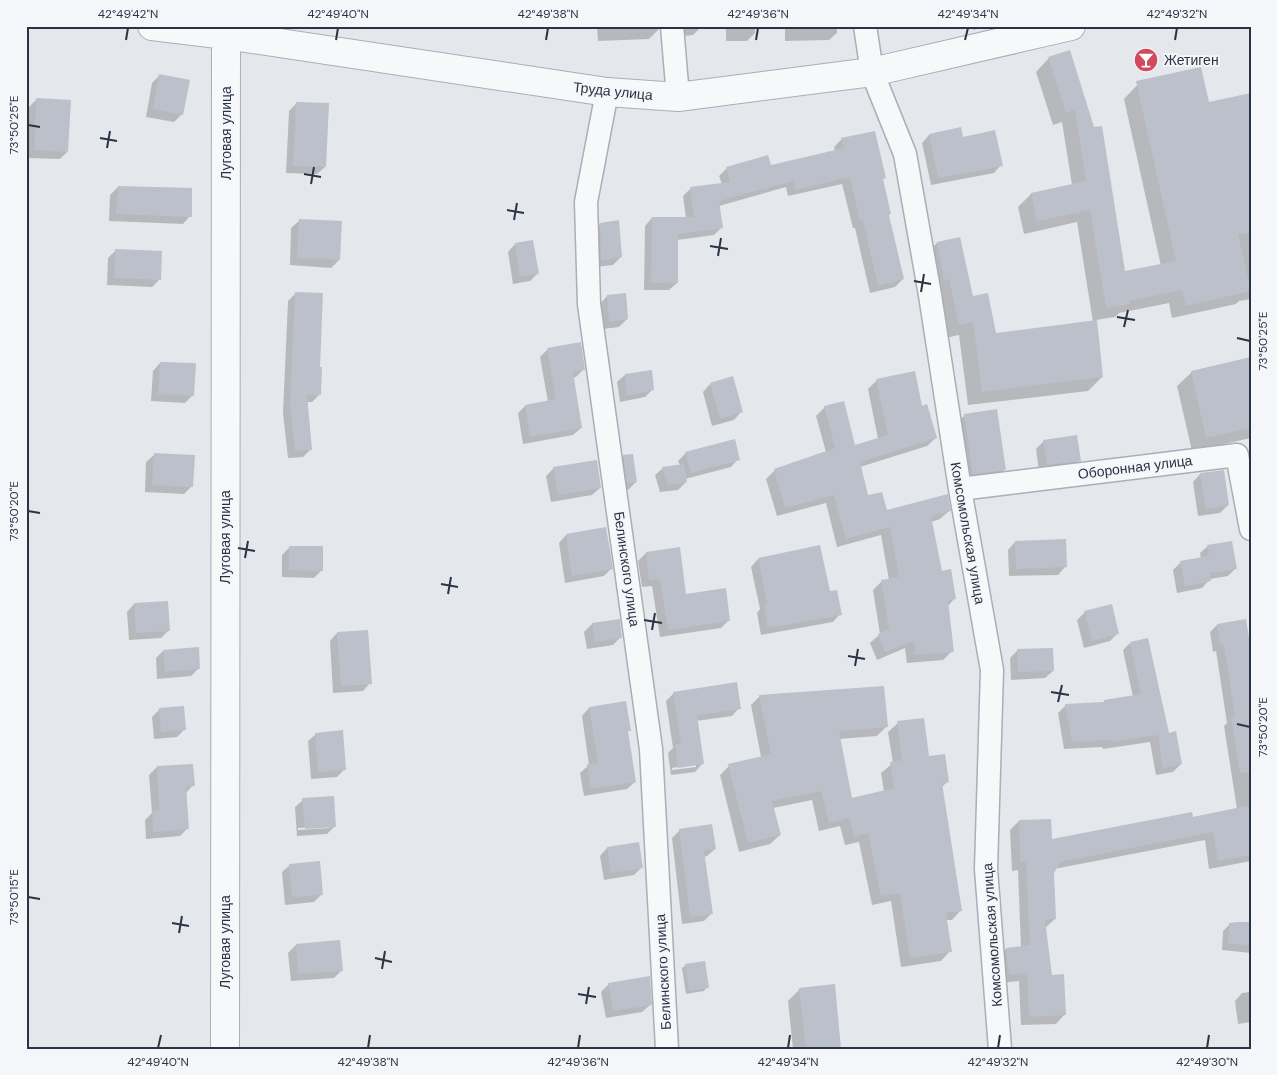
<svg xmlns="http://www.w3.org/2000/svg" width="1277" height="1075" viewBox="0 0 1277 1075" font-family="'DM Sans',sans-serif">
  <rect width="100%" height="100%" fill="#e4e7ec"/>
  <!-- shadow -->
  <path fill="#0003" fill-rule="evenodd" d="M597,26H658V30L649,39L598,41Z
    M672,26H702L693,35L676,37Z
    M726,26H755V33L747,41H726Z
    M785,26H837V33L829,40L785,41Z
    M972,26H989L973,30Z
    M1069,52L1124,273L1161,266L1124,99L1141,81L1208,103L1251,94V299L1239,301L1236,304L1172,318L1169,303L1119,313L1115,317L1096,320L1102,377L1088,391L968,405L959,335L945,338L923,257L937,243L960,239L972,297L995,334L1093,322L1077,222L1024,234L1018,207L1031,194L1072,185L1062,122L1053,125L1036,72L1049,58Z
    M160,75L182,114L174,122L146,117L152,83Z
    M37,99L67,152L60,159L27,158L29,107Z
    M297,103L325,167L317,174L286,173L289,111Z
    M929,135L962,139L1001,165L994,173L931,185L922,143Z
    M842,139L882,180L888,216L903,279L895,287L870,293L855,228H853L842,184L788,196L786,187L719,206L722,227L714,235L677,240V283L669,290H644L645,226L652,218H686L683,196L691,188L722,184L719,176L727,168L770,166L835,151L834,147Z
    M118,187L190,216L183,224L109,221L110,195Z
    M299,221L339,260L331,268L290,265L291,228Z
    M600,224L621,257L613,265L594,267L593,232Z
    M515,244L537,274L530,281L513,284L508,252Z
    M116,250L159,280L152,287L107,285L108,258Z
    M296,293L318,368L319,395L312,402H307L311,449L303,457L288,458L283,413L288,301Z
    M607,296L627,319L619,327L602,329L600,304Z
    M548,349L584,369L576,377L573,378L581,428L573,435L523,444L518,413L525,406L548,402L540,357Z
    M1251,359V438L1192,451L1177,386L1192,372Z
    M160,363L193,395L185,403L151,401L153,371Z
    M625,375L653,389L645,397L620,402L617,382Z
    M877,380L921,407L936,438L927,446L860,467L867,497L886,511H949L940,519L931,522L941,572L954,599L948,606L952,651L943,660L907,663L905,648L877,660L870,643L880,634L873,590L882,581L889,580L881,535L837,547L826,503L777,516L766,479L775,470L826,452L816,416L825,407L854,446L878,439L868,389Z
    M710,384L741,412L734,420L712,426L703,392Z
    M965,415L1004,470L997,477L965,481L957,423Z
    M1044,441L1080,460L1072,468L1039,472L1036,449Z
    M686,453L738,459L731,467L685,479L686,482L678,490L660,492L655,475L663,468L680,465L678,461Z
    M154,455L192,486L184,494L145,492L146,462Z
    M624,456L636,482L628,490L620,491L616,464Z
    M554,468L600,488L592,495L551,502L546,476Z
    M1200,474L1228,505L1220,513L1198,516L1193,482Z
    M566,535L611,569L604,576L565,583L559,543Z
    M1015,542L1065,567L1058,575L1009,576L1008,550Z
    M1208,546L1235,569L1228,576L1210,579L1202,588L1177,593L1173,570L1180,563L1201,559L1200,553Z
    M290,547L322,570L314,578L282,577V555Z
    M646,553L685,595L729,620L721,628L660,637L652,586L642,587L638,561Z
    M758,559L829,593L840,614L833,622L761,635L757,613L760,609L751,567Z
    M134,604L169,630L161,638L129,640L127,612Z
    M1085,612L1118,633L1110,641L1084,648L1077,620Z
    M619,620L621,637L613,645L587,649L584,632L592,624Z
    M1217,625L1251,658V861L1209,869L1205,840L1054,869L1052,873L1055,919L1045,928L1051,976L1064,1015L1056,1024L1021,1025L1019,981L1001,983L998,958L1006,949L1021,947L1018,870L1012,871L1010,830L1019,821L1051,841L1192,819L1237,809L1224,726L1227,723L1216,651L1213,652L1210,632Z
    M337,633L370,683L363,691L333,693L330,641Z
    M1130,643L1181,764L1173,772L1156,775L1150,742L1103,749L1102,747L1064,749L1058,713L1065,706L1102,704L1104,702L1133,697L1123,650Z
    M1018,650L1053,671L1045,678L1011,680L1010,658Z
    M163,651L199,668L191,676L157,679L156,658Z
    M674,693L739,708L732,716L696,721L702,764L695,772L671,775L668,753L673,748L666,701ZM696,764V767L672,770V768Z
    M760,696L886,727L877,736L839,739L852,800L884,792L881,773L893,763L888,732L898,723L947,782L941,788L961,910L952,920H946L950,951L941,961L901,967L891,901L872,905L859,842L845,845L840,826L819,831L812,800L773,808L780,835L770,844L739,852L720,775L729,766L761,757L751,705Z
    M589,708L629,730L627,732L635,782L627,789L584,796L580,773L589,765L582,716Z
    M160,709L184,730L177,737L154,739L152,717Z
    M316,734L345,769L337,777L311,779L308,741Z
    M157,767L193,785L186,793L188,828L180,836L146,839L145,820L152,813L149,775Z
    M303,800L335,826L327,834L297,836L295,807ZM329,826V828L298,830V828Z
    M680,830L715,849L707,856L704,857L712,913L704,921L682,924L672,838Z
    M607,848L642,867L634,875L604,880L600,856Z
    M290,865L322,894L314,902L285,905L282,872Z
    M1230,924H1251V953L1222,950L1223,931Z
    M296,945L342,970L334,978L291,981L288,953Z
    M686,965L707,987L704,991L686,994L682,968Z
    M609,984L650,1005L642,1012L606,1018L601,992Z
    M800,989L840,1049H793L788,1001Z
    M1251,992V1022L1238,1024L1235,1001L1242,993Z"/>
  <!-- building -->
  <path fill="#bbc0ca" d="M1070,50L1094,127L1102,126L1125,271L1176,261L1136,81L1201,67L1209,102L1251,93V233L1238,234L1251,291L1186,306L1182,290L1129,301L1130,304L1106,308L1090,210L1037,221L1031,193L1086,181L1075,110L1066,113L1048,57Z
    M159,74L190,80L183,115L153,109Z
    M36,98L71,100L68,152L34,150Z
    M296,102L329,103L326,167L293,166Z
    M961,127L963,137L995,130L1003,166L938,178L929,134Z
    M875,131L886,178L883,179L891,214L889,215L904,279L878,286L863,221H860L850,177L795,190L793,181L719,201L723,228L678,234V283H651L652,217H694L690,187L730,182L726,167L768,155L771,165L844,148L841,138Z
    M118,186L192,188V217L116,214Z
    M299,219L342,221L340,260L297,258Z
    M619,220L622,257L601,260L600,223Z
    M960,237L973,296L988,293L996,333L1097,320L1103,377L982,392L973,322L959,325L949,279L944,280L937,242Z
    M533,240L539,274L520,277L515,243Z
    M115,249L162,251L161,280L114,278Z
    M295,292L323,293L320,367H322L321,395H307L312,450L295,451L290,405Z
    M626,293L628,319L609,322L607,295Z
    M581,342L585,370L573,372L582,428L530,437L525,405L556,399L547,348Z
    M1251,357V428L1206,438L1191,371Z
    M160,362L196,363L194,396L158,394Z
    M652,370L654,390L627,396L625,374Z
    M915,371L922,406L927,404L937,438L860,462L868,495L882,492L887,510L948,494L951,511L931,516L942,571L951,569L956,599L948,601L954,652L915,655L914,641L885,652L878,634L889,629L881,580L899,577L890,527L846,539L834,495L785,508L774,469L835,448L824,406L844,401L855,445L888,435L876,379Z
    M733,376L743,412L720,419L710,383Z
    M997,409L1006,470L973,474L964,414Z
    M1077,435L1081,461L1047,465L1043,440Z
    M735,439L740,460L691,473L685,452Z
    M154,453L195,455L193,487L152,485Z
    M633,454L637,482L627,484L623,455Z
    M597,460L601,488L558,495L553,467Z
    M684,464L687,482L668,485L662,467Z
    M1224,470L1229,505L1206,509L1200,473Z
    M606,527L613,569L572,576L566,534Z
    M1066,539L1067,567L1016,569L1015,541Z
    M1232,541L1237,569L1210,573L1211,581L1185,586L1180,561L1209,556L1207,545Z
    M820,545L830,591L837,590L842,615L768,628L764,604L767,603L758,558Z
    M289,546H323V571L289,570Z
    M680,547L686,594L726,588L730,621L668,630L660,579L649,580L646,552Z
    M168,601L170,631L136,633L134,603Z
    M1112,604L1119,634L1092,641L1084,611Z
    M620,619L622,638L595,642L592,623Z
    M1246,619L1251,651V772L1240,773L1231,717H1235L1224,644L1220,645L1217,624Z
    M368,630L372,684L341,686L337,632Z
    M1148,638L1169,733L1176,731L1182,764L1163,768L1158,735L1110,742V740L1072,742L1065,704L1104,702V700L1141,694L1130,642Z
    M199,647L200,669L165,672L163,650Z
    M1053,648L1054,671L1018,672L1017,649Z
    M737,682L741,709L697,715L704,764L678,768L675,744H681L673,692Z
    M884,686L888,727L839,731L852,798L894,788L890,762L902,760L897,721L924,718L929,756L945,754L949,782L942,783L962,911L946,913L952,952L910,958L900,893L881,896L868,833L854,837L849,818L829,823L821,791L772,801L781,835L748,843L728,764L771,754L759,695Z
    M626,701L631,731H628L636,782L591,789L587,764L598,763L589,707Z
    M184,706L186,730L161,732L159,708Z
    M343,730L346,770L318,772L315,733Z
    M193,764L195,786H186L189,829L153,832L152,811L159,810L157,766Z
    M334,796L336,827L305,829L302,798Z
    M1251,805V855L1218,861L1213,832L1060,862L1054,873L1056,919L1045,920L1052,975L1064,974L1066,1015L1029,1017L1027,973L1009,975L1006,948L1030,945L1026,862H1020L1019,820L1051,819L1052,839L1192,812L1193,817Z
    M712,824L716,849L704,851L713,914L690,917L679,829Z
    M639,842L643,868L611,873L607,847Z
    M320,861L323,895L292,897L289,864Z
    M1237,922H1251V945L1228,944L1229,923Z
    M340,940L343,971L298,974L296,944Z
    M705,961L709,988L689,991L685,964Z
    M650,976L652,1005L613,1011L608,983Z
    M835,984L841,1049H806L799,988Z"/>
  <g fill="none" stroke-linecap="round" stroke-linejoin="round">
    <!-- minor casing -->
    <g stroke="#a9aeb7" stroke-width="25">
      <path id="minor" d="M672,26L678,97
        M865,26L872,72L905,154L930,295L960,489L992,670L986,869L1000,1049
        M607,92L586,202L589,304L651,749L667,1049
        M960,489L1237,455L1251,529"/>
    </g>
    <!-- tertiary casing -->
    <g stroke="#a9aeb7" stroke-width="30">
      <path id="tertiary" d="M152,26L226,35L607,92L678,97L872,72L1071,26
        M225,1049L226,26"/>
    </g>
    <!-- minor -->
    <use href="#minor" stroke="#f7f8fa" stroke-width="22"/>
    <!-- tertiary -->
    <use href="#tertiary" stroke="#f7f8fa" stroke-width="28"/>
  </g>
  <!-- ticks -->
  <path fill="none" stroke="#2b3445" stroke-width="2" d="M126,40L128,28M336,40L338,28M546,40L548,28M756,40L758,28M965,40L968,28M1175,40L1177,28M28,125L40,127M100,138L117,141M107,148L110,131M304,174L321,177M311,184L314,167M507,210L524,213M514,220L517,203M710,246L728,249M718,256L721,238M914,281L931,284M921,292L924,274M1117,317L1135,320M1124,327L1128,310M1237,338L1250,341M28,511L40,513M238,548L255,551M245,558L248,541M441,584L458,587M448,594L451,577M644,620L662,623M652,630L655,613M848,656L865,659M855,666L858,649M1051,692L1069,695M1058,702L1062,685M1237,724L1250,727M28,897L40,899M172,923L189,926M179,933L182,916M375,958L392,962M382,969L385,951M578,994L596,997M586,1004L589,987M158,1048L161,1035M368,1048L370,1035M578,1048L580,1035M788,1048L790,1035M998,1048L1000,1035M1207,1048L1209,1035"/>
  <!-- icons -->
  <defs>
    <g id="bar-disc" transform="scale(1.25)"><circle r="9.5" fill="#d1495b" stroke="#f4f6f9"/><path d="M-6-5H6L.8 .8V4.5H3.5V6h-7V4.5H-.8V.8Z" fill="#fff"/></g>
  </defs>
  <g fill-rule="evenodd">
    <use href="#bar-disc" x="1146" y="60"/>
  </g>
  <g text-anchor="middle" stroke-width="4" stroke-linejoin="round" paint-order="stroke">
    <!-- poi labels -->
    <g font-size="14" fill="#2b3445" stroke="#f4f6f9" text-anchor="start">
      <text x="1164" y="65">Жетиген</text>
    </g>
    <!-- street labels -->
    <g font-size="14" fill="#2b3445" stroke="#f4f6f9">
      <text transform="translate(613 91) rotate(6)" y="5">Труда улица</text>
      <text transform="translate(226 133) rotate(-90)" y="5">Луговая улица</text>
      <text transform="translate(1135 467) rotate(-7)" y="5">Оборонная улица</text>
      <text transform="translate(968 533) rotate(80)" y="5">Комсомольская улица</text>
      <text transform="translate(225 537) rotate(-90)" y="5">Луговая улица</text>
      <text transform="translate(627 569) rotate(82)" y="5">Белинского улица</text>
      <text transform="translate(992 935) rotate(-94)" y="5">Комсомольская улица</text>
      <text transform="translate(225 942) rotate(-90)" y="5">Луговая улица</text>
      <text transform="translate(663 972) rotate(-93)" y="5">Белинского улица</text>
    </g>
  </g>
  <!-- border -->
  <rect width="1277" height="1075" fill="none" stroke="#f4f6f9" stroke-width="55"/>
  <rect x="28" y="28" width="1222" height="1020" fill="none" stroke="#2b3445" stroke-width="2"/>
  <g font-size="12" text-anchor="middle" fill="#2b3445">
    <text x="128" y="18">42°49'42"N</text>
    <text x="338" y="18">42°49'40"N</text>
    <text x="548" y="18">42°49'38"N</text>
    <text x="758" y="18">42°49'36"N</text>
    <text x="968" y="18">42°49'34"N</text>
    <text x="1177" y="18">42°49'32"N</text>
    <text transform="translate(14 125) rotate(-90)" y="4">73°50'25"E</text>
    <text transform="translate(1263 341) rotate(-90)" y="4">73°50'25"E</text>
    <text transform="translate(14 511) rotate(-90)" y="4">73°50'20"E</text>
    <text transform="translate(1263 727) rotate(-90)" y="4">73°50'20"E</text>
    <text transform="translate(14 897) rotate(-90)" y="4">73°50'15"E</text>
    <text x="158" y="1066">42°49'40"N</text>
    <text x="368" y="1066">42°49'38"N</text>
    <text x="578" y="1066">42°49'36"N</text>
    <text x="788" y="1066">42°49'34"N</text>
    <text x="998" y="1066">42°49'32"N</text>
    <text x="1207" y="1066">42°49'30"N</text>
  </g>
</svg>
